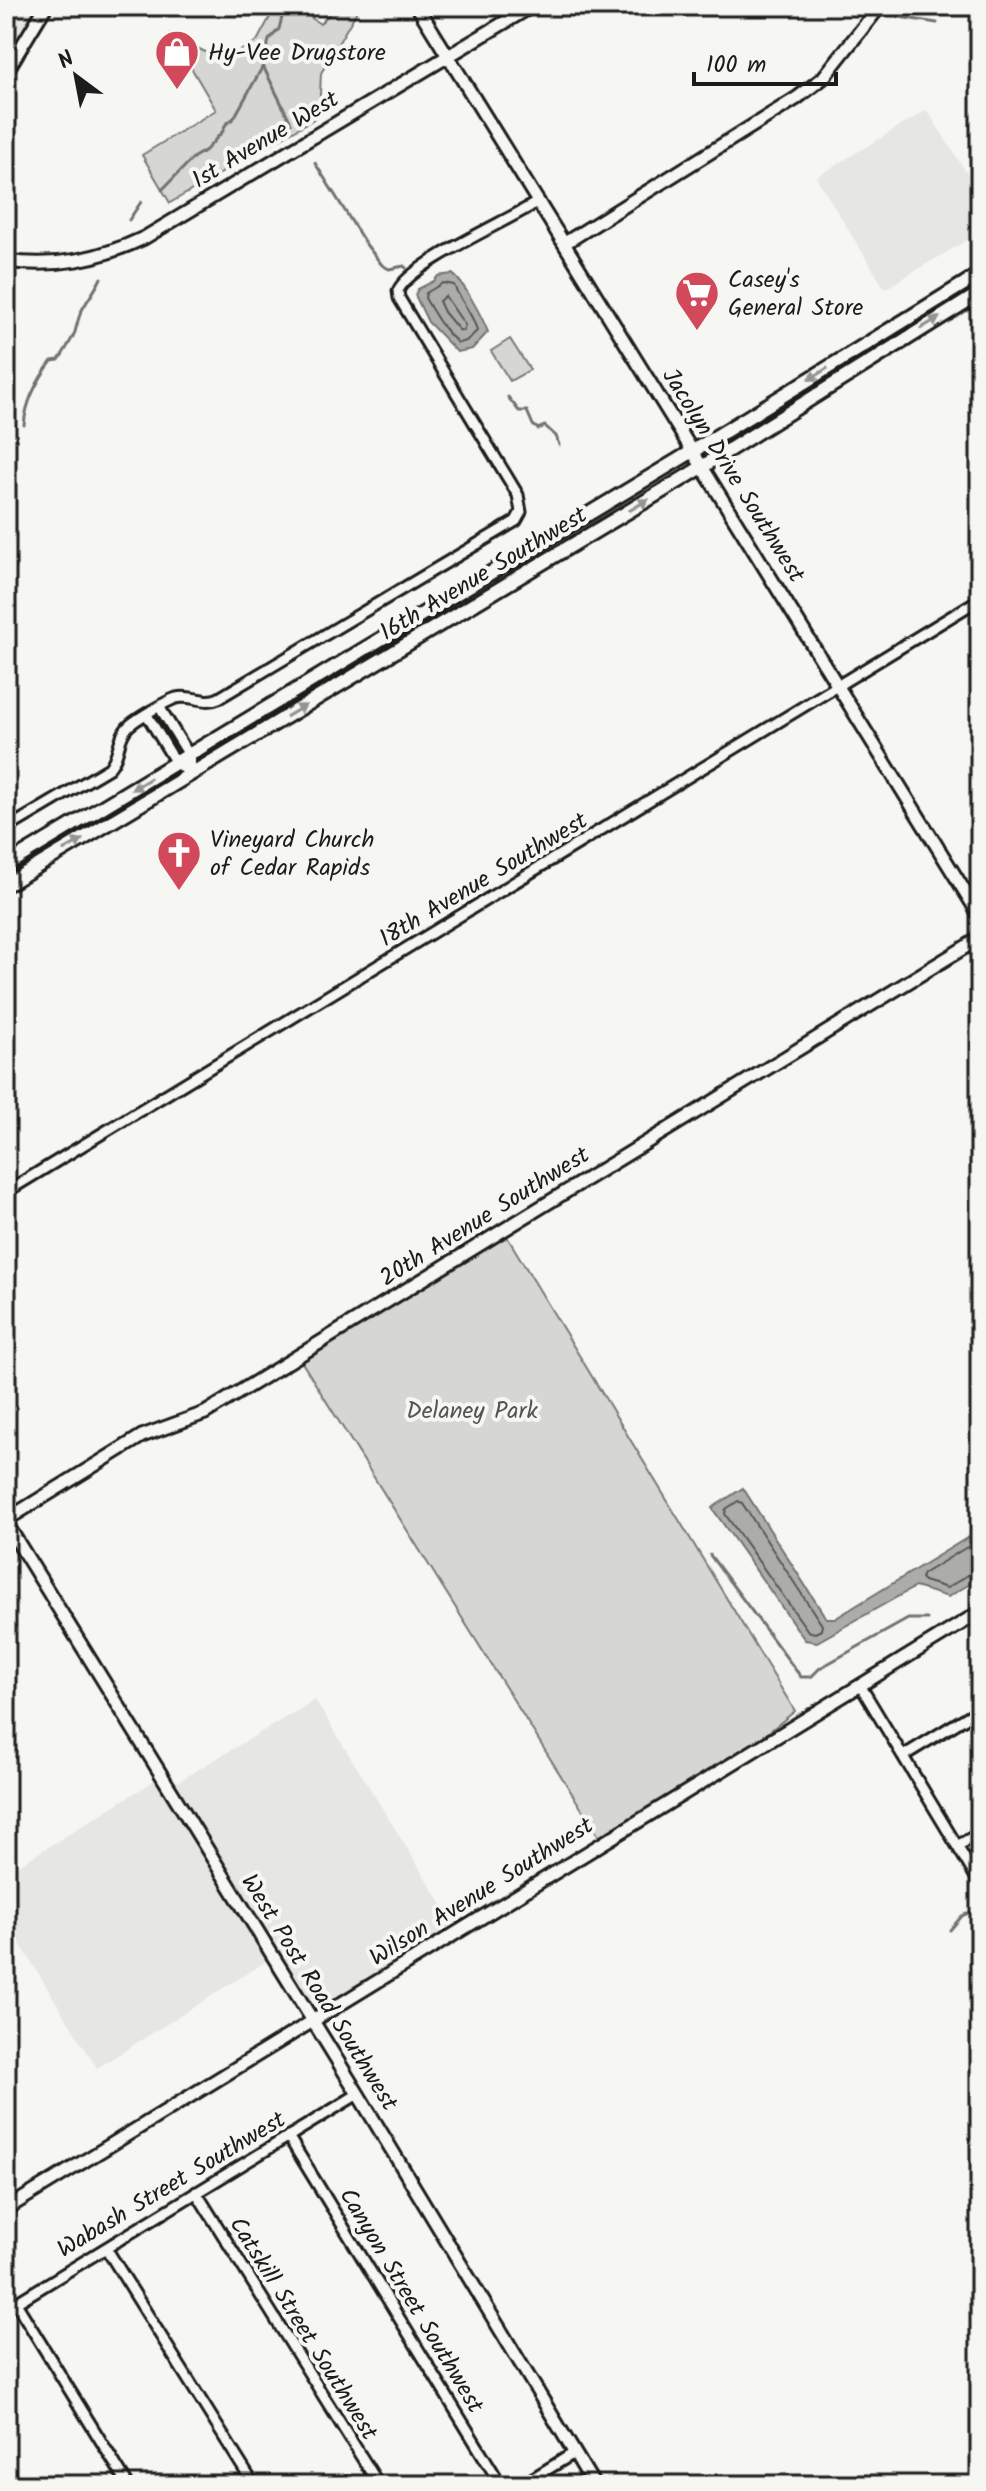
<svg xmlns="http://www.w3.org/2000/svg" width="986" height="2491" viewBox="0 0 986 2491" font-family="Kalam,sans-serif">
  <rect width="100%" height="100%" fill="#f6f6f2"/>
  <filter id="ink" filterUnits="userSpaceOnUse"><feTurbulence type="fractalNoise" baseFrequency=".0125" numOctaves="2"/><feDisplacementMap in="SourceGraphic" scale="16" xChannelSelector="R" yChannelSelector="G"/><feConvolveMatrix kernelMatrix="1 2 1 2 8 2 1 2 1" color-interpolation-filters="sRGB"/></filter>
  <g filter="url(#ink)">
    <!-- built -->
    <path fill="#e6e6e2" d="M6,6H46L6,72Z
      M927,110L980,194V232L885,289L816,177Z
      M315,1700L459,1932L312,2020L273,1957L97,2068L6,1921V1873L162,1776L169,1787Z"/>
    <!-- green -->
    <path fill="#d6d6d2" stroke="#797977" stroke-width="2" d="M276,6H295L320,24L336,6H360L321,73L319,116L170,203L142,155L216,110L172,35L223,61L257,41Z
      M510,339L530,370L510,381L491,351Z
      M503,1230L795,1711L720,1771L603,1843L298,1356Z"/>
    <!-- water -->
    <path fill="#acaca9" stroke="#727271" stroke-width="2" d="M452,274C463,280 483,319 488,332L472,349L457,352L428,322L415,295L418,289L434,281L438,276Z
      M743,1488L826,1618H836L980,1530V1578L948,1597L915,1587L817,1642L805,1640L712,1508Z"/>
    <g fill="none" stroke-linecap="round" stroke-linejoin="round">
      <!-- shore -->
      <path stroke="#565654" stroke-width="2" d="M443,283L454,285C460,301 474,315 477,331L466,341L458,343C443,330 435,315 425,298L426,293Z
        M445,296L465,325L463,331L459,330L444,312L439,301Z
        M738,1501L742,1503L822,1625L821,1630L815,1633L808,1631L725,1514L726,1509Z
        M980,1539L923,1574L921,1578L924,1581L947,1588L973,1572L980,1571"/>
      <!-- stream -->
      <path stroke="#727271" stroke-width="3" d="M899,17L937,23
        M263,66L291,123
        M315,163L365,243L382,265L389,269L404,266L406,268
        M162,190L194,157L206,150L223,131L226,124L234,118L263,66L269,40L279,29L282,17L288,13L290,6
        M129,220L141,202
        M508,397L519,411H527L533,425L538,429L545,426L556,436L559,445
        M24,425C26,402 38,379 52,361L59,360C64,352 72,340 75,332C77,325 78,319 81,312C87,300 95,291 101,278
        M710,1555L801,1677H811L820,1668L908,1619H927
        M950,1930L962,1916L977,1909"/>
      <!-- minor casing -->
      <g stroke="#1c1c1c" stroke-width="15">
        <path id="minor" d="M6,45L18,53
          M160,708L189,755L192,774
          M147,715L176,763L192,774
          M6,829L109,768C120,756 117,739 127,728C132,721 167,701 176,698C191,694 204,705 219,698L516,521L521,512L518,495L399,298L398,291C409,264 510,220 539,201
          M6,1192L980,599
          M860,1685L980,1884
          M903,1756L980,1709
          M957,1846L980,1833
          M288,2136L501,2485
          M196,2192L379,2485
          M106,2248L254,2485
          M16,2303L128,2485
          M6,2309L358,2094
          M522,2485L574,2453"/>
      </g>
      <!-- tertiary casing -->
      <g stroke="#1c1c1c" stroke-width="17">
        <path id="tertiary" d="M417,6L980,916
          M6,72L46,6
          M565,243L797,98L823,78L880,6
          M6,261C56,268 99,259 144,238L532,6
          M6,1520L142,1436L205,1413L980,938
          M6,1523L358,2094L594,2485
          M6,2209L980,1612"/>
      </g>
      <!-- secondary casing -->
      <g stroke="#1c1c1c" stroke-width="18">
        <path id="secondary" d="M6,865L693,451L980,274
          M6,885L689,475L980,293"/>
      </g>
      <!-- minor -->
      <use href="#minor" stroke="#f6f6f2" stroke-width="9"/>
      <!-- tertiary -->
      <use href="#tertiary" stroke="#f6f6f2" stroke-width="11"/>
      <!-- secondary -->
      <use href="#secondary" stroke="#f6f6f2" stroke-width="12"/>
    </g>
    <!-- one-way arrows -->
    <defs><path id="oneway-solid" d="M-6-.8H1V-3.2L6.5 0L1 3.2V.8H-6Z" transform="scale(2)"/></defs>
    <g fill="#949492">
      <use href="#oneway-solid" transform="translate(930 323) rotate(-31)"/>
      <use href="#oneway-solid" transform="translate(818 374) rotate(148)"/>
      <use href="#oneway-solid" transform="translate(639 505) rotate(-31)"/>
      <use href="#oneway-solid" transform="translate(296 711) rotate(-31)"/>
      <use href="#oneway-solid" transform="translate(141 784) rotate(149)"/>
      <use href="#oneway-solid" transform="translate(73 845) rotate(-31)"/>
    </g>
  </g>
  <!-- icons -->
  <defs>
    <g id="shop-pin" transform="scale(2.3)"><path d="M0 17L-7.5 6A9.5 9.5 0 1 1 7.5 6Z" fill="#d1495b" stroke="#f6f6f2"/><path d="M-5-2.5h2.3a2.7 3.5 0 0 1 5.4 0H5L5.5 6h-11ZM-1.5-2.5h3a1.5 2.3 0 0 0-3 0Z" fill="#fff"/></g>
    <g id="supermarket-pin" transform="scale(2.3)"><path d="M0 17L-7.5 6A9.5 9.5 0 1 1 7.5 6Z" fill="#d1495b" stroke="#f6f6f2"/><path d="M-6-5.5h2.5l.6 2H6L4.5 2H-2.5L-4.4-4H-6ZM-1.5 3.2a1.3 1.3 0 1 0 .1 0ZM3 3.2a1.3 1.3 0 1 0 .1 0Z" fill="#fff"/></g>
    <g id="church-pin" transform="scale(2.3)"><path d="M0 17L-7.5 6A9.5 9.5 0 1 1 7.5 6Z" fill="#d1495b" stroke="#f6f6f2"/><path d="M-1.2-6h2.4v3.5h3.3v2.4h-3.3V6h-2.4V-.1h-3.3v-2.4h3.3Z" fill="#fff"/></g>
  </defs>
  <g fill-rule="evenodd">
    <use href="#shop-pin" x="177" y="52"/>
    <use href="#supermarket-pin" x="697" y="293"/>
    <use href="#church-pin" x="179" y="853"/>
  </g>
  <g text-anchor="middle" stroke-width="8" stroke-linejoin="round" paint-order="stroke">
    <!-- poi labels -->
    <g font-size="24" fill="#1c1c1c" stroke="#f6f6f2" text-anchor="start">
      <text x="208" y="60">Hy-Vee Drugstore</text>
      <text x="728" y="287">Casey's<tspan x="728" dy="28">General Store</tspan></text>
      <text x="210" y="847">Vineyard Church<tspan x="210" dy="28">of Cedar Rapids</tspan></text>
    </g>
    <!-- street labels -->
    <g font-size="24" fill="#1c1c1c" stroke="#f6f6f2">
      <text transform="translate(265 139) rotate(-31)" y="8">1st Avenue West</text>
      <text transform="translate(734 475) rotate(58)" y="8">Jacolyn Drive Southwest</text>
      <text transform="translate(483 573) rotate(-31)" y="8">16th Avenue Southwest</text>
      <text transform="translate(483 879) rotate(-31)" y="8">18th Avenue Southwest</text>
      <text transform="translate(484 1216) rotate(-32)" y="8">20th Avenue Southwest</text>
      <text transform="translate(481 1891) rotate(-32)" y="8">Wilson Avenue Southwest</text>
      <text transform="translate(320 1992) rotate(58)" y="8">West Post Road Southwest</text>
      <text transform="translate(171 2184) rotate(-31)" y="8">Wabash Street Southwest</text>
      <text transform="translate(412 2300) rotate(59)" y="8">Canyon Street Southwest</text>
      <text transform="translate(304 2328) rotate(58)" y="8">Catskill Street Southwest</text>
    </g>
    <!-- park labels -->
    <g font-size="24" fill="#545453" stroke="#f6f6f2">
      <text x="472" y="1418">Delaney Park</text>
    </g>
  </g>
  <!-- margin -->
  <rect width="986" height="2491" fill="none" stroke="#f6f6f2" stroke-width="32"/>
  <rect x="16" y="16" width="954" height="2459" fill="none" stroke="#1c1c1c" stroke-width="3" filter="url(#ink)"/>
  <!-- north arrow -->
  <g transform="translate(76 76) rotate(328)" stroke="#f6f6f2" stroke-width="6" paint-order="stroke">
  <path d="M0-6L14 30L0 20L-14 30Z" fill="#1c1c1c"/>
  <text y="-12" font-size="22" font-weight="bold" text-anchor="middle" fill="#1c1c1c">N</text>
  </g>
  <!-- scale -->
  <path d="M694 72v12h142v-12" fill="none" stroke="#1c1c1c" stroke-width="4"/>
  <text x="706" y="72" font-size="24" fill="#1c1c1c" stroke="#f6f6f2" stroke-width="6" paint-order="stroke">100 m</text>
</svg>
